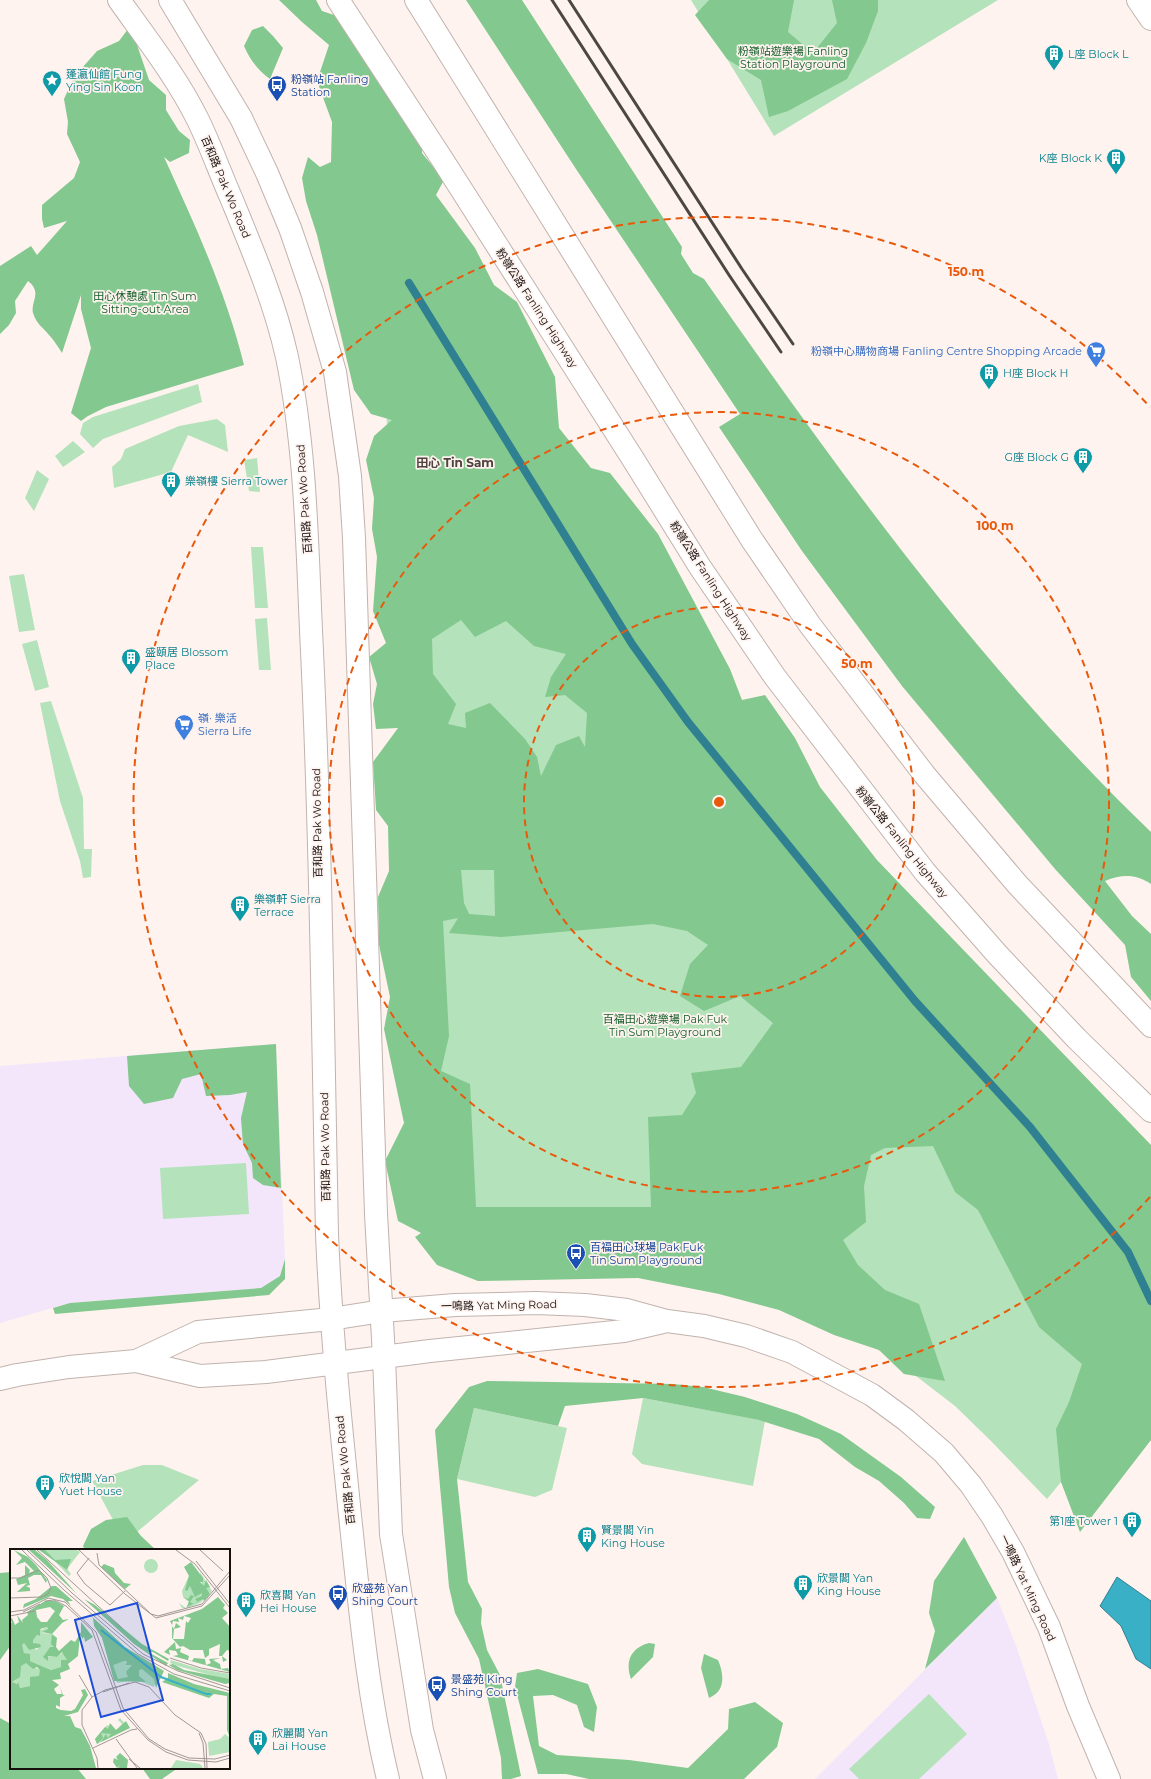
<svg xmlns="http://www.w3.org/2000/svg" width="1151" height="1779" viewBox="0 0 1151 1779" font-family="Montserrat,'Noto Sans TC',sans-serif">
  <rect width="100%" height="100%" fill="#fff3ef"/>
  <!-- education -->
  <path fill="#f3e6fb" d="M276,1044L285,1259L280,1276L264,1288H261L70,1303L0,1323V1066Z
    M997,1598L1017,1648L1049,1744L1058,1779H815Z"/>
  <!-- green -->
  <path fill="#b4e2ba" d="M691,0H998L774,136Z
    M382,297L559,428L741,719L1151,1178L1061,1482L1047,1499L990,1440L955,1406L890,1356L789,1304L631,1271L454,1264L387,427Z
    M198,384L202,402L103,439L93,448L80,434L83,423L93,417Z
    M217,419L225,425L228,452L188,435L171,472L114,488L112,467L121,459L125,449L179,426Z
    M73,441L85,452L63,467L55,456Z
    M257,458L260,492L249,491L244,460Z
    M37,470L49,479L34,511L25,498Z
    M251,547H263L268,608H255Z
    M24,574L35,630L19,632L9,576Z
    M267,618L271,670H259L255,619Z
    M37,640L49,687L35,691L22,644Z
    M51,701L83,798L84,849H92L91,877L83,878L80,861L60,801L40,703Z
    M246,1163L249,1214L163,1219L160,1168Z
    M643,1398L765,1421L753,1486L642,1464L632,1454Z
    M474,1408L567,1428L552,1490L535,1497L457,1479Z
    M143,1465H162L199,1480L125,1542L92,1481Z
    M929,1694L967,1734L919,1779H859L849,1769Z"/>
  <!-- forest -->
  <path fill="#83c88e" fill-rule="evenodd" d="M279,0H316L322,11L337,16L422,130V153L444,180L436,195L475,248L494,285L517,302L555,377L559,428L591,468L610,473L658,534L730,669L742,700L765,695L795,738L820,787L877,860L1151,1145V1440L1080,1532L1061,1482L1056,1429L1069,1402L1082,1364L1039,1327L978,1210L955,1192L933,1146L885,1148L871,1155L864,1186L866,1222L843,1240L858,1265L885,1290L919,1304L945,1381L904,1374L879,1350L834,1335L779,1310L719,1294L638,1278L478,1281L437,1265L415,1237L421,1233L398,1221L385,1161L404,1123L384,1029L390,997L379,945L378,897L389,871L388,826L376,810L373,762L398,728L376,729L373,704L377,684L369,657L386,643L373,611L377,557L372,529L374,498L366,460L374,436L392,420L371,414L354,390L317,235L306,201L302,178L308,157L320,167L331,162L332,122L317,81L329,45L302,22ZM461,620L475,637L506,621L534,646L566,654L551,677L545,697L565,695L587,713L585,747L579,736L556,745L541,776L537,757L525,739L490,703L465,713L466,728L448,724L456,704L433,674L432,639ZM461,870H494L495,916L469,914L464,903ZM458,918L449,933L501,937L653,924L687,931L708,945L690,964L680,996L704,1011L740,996L773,1023L741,1067L691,1073L696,1093L682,1115L648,1117L651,1207H476L470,1084L441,1071L449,1036L443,921Z
    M466,0H522L682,247L681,254L693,273L704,279C840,473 980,668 1151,832V884C1136,874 1122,874 1105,881L1132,916L1151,934V1001L1131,977L1125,945L1055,869L902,686L802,551L719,427L740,414L576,169Z
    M709,0H794L788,32L813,53L837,23L832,0H878V11L866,43L847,79L788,111L769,117L761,80L727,59L695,15Z
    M263,26L273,36L283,48L270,79C258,70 250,60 244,46L252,30Z
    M128,29L135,39L149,80L166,95V110L179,131L190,140L189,153L170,162L164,157C195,225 226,292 244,365L106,407L88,416L81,421L71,413L91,348L81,309V295L62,353C58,347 54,340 49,335C42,326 37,325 33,313C30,302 43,293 28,281L15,301L16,313L9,325L0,334V266L31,246L37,255L67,221L44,228L42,219V205L74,178L80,162L67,134L68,122L64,99L74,77L97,51L119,41Z
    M276,1044L281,1188L263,1185L253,1178L252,1163L243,1144L241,1118L247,1092L230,1095L206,1096L201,1074L182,1079L173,1098L144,1104L129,1086L127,1056Z
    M285,1259V1279L269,1295L55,1314L53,1308L70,1303L261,1288L280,1276Z
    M487,1381L673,1384L703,1387L745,1397L797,1414L841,1434L901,1477L935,1507L930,1519L917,1518L904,1503L879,1481L855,1467L819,1439L759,1420L643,1398L565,1406L558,1426L474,1408L457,1479L468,1582L482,1609L481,1623L487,1650L500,1675L521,1776L511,1779H502L501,1758L479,1659L455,1613L449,1587L435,1430L469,1387Z
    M127,1517L141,1536L156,1550H85L83,1546L91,1529L106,1520Z
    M964,1537L997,1598L925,1669L935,1631L929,1613L934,1581Z
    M11,1572V1645L0,1660V1665V1573Z
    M649,1643L655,1644L653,1657L631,1679C625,1662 630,1648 649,1643Z
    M704,1654L718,1660C724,1674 726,1691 709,1698L701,1668Z
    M538,1669L588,1684L597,1707L594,1732L584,1727L577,1705L553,1695L533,1696L539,1746L557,1755L629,1760L688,1768L728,1729L729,1709L755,1702L783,1723L777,1747L744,1779H589L566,1774H538L515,1687L517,1673Z
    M0,1718L11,1724V1768H77L86,1779H0Z
    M142,1768H178L162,1779H150Z"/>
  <!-- water -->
  <path fill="#3ab0c7" stroke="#2f8090" d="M1117,1577L1151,1601V1669L1136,1659L1121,1626L1100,1606Z"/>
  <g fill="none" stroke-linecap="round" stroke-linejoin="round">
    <!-- stream -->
    <path stroke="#2f8090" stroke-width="8" d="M409,283L632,644L688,722L915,1001L1030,1127L1128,1252L1151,1301"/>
    <!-- secondary casing -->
    <g stroke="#c1b3ae" stroke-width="24">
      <path id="secondary" d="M119,0C146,38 176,76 197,118C210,144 220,173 232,200C253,251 275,303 287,357C307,454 307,553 312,651C321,845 323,1039 327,1234C331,1331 341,1428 351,1525C360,1610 368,1696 388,1779
        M170,0L241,118L267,173L290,228L312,292L335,372L350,476L354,538L376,1214L384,1357L391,1534L422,1730L435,1779
        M1138,0L1151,19
        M136,1361L200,1376L266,1372L430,1351L624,1331L663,1322
        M0,1379L17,1375L69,1367L136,1361L198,1332L331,1319L382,1311L455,1305L536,1303L585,1305L627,1310L667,1321L704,1326L746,1336L792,1352L872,1395L906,1420L944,1453L971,1485L992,1516L1013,1552L1049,1627L1078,1706L1109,1779"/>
    </g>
    <!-- highway casing -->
    <g stroke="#c1b3ae" stroke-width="24">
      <path id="highway" d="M338,0L442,159L633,459L700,567L775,677L925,872L997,954L1077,1039L1151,1111
        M416,0L752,540L810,625L924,774L1017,884L1151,1026"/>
    </g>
    <!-- secondary -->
    <use href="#secondary" stroke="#fff" stroke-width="22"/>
    <!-- highway -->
    <use href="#highway" stroke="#fff" stroke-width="22"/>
    <!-- rail -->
    <path stroke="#4d4744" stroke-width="3" d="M552,0L729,275L781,352
      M569,0L742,269L793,344"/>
  </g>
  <!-- distance rings -->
  <g fill="none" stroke="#e8590c" stroke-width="2" stroke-dasharray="7 5">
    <circle cx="719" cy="802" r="195"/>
    <circle cx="719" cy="802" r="390"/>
    <path d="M1150 1197A585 585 0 1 1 1150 407"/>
  </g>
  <!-- icons -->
  <defs>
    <g id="building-pin" transform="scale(1)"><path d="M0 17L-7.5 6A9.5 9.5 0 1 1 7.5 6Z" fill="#0f9aa8" stroke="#fff3ef"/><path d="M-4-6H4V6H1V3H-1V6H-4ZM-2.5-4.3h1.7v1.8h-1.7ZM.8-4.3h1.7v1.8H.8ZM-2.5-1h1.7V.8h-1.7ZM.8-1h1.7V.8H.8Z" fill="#fff"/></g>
    <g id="sight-pin" transform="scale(1)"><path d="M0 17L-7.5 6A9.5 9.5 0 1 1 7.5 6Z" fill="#0f9aa8" stroke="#fff3ef"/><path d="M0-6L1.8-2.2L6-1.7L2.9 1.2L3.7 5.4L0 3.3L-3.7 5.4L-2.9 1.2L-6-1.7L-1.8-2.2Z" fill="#fff"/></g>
    <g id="bus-pin" transform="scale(1)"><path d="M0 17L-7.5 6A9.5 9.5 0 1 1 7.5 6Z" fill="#1a4fb4" stroke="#fff3ef"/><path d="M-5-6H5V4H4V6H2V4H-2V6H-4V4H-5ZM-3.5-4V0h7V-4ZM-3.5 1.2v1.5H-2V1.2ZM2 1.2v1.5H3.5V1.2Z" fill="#fff"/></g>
    <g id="supermarket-pin" transform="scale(1)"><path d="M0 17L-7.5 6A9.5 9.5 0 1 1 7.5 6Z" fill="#3f7fe0" stroke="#fff3ef"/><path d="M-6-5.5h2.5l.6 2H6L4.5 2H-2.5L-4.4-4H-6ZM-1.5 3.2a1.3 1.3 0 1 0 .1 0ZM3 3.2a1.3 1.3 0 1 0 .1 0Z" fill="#fff"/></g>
  </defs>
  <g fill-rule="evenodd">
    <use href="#building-pin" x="1054" y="54"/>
    <use href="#sight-pin" x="52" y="80"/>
    <use href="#bus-pin" x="277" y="85"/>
    <use href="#building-pin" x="1116" y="158"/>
    <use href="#supermarket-pin" x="1096" y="351"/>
    <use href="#building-pin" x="989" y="373"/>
    <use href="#building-pin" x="1083" y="457"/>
    <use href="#building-pin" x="171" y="481"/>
    <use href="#building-pin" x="131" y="658"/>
    <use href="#supermarket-pin" x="184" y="724"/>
    <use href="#building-pin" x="240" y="905"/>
    <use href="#bus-pin" x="576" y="1253"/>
    <use href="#building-pin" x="45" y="1484"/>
    <use href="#building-pin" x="1132" y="1521"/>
    <use href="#building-pin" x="587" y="1536"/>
    <use href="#building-pin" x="803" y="1584"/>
    <use href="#bus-pin" x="338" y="1594"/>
    <use href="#building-pin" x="246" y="1601"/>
    <use href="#bus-pin" x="437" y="1685"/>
    <use href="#building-pin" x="258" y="1739"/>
  </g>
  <g text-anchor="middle" stroke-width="3.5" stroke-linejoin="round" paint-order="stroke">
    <!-- park labels -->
    <g font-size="11" fill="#135d29" stroke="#fff3ef">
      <text x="793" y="55">粉嶺站遊樂場 Fanling<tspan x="793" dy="13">Station Playground</tspan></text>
      <text x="145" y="300">田心休憩處 Tin Sum<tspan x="145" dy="13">Sitting-out Area</tspan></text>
      <text x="665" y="1023">百福田心遊樂場 Pak Fuk<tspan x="665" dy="13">Tin Sum Playground</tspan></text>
    </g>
    <!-- culture labels -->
    <g font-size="11" fill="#0d838f" stroke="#fff3ef" text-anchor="start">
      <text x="1068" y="58">L座 Block L</text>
      <text x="66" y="78">蓬瀛仙館 Fung<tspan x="66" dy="13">Ying Sin Koon</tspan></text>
      <text x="1102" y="162" text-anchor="end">K座 Block K</text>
      <text x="1003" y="377">H座 Block H</text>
      <text x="1069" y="461" text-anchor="end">G座 Block G</text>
      <text x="185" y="485">樂嶺樓 Sierra Tower</text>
      <text x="145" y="656">盛頤居 Blossom<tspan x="145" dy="13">Place</tspan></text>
      <text x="254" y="903">樂嶺軒 Sierra<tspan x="254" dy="13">Terrace</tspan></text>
      <text x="59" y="1482">欣悅閣 Yan<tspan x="59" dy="13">Yuet House</tspan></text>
      <text x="1118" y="1525" text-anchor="end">第1座 Tower 1</text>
      <text x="601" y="1534">賢景閣 Yin<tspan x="601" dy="13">King House</tspan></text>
      <text x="817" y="1582">欣景閣 Yan<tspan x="817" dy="13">King House</tspan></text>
      <text x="260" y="1599">欣喜閣 Yan<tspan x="260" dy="13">Hei House</tspan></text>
      <text x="272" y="1737">欣麗閣 Yan<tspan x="272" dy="13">Lai House</tspan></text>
    </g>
    <!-- transit labels -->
    <g font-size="11" fill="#164399" stroke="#fff3ef" text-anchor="start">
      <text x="291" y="83">粉嶺站 Fanling<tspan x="291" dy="13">Station</tspan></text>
      <text x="590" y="1251">百福田心球場 Pak Fuk<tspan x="590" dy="13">Tin Sum Playground</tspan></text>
      <text x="352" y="1592">欣盛苑 Yan<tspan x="352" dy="13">Shing Court</tspan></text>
      <text x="451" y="1683">景盛苑 King<tspan x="451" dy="13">Shing Court</tspan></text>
    </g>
    <!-- street labels -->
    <g font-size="11" fill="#15100e" stroke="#fff3ef">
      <text transform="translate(226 187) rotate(67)" y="4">百和路 Pak Wo Road</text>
      <text transform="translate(537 308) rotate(57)" y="4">粉嶺公路 Fanling Highway</text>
      <text transform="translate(304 499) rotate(-94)" y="4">百和路 Pak Wo Road</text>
      <text transform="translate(711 581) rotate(57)" y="4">粉嶺公路 Fanling Highway</text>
      <text transform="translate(317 823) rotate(-91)" y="4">百和路 Pak Wo Road</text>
      <text transform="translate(902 842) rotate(51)" y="4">粉嶺公路 Fanling Highway</text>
      <text transform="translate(325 1147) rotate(-91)" y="4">百和路 Pak Wo Road</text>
      <text transform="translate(499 1305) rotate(-1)" y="4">一鳴路 Yat Ming Road</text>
      <text transform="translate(345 1470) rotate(-96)" y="4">百和路 Pak Wo Road</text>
      <text transform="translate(1028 1588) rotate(65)" y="4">一鳴路 Yat Ming Road</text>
    </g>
    <!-- shop labels -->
    <g font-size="11" fill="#366cbe" stroke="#fff3ef" text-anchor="end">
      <text x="1082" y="355">粉嶺中心購物商場 Fanling Centre Shopping Arcade</text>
      <text x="198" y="722" text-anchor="start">嶺· 樂活<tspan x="198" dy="13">Sierra Life</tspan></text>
    </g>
    <!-- neighbourhood labels -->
    <g font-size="12" font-weight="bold" fill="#4e433e" stroke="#fff3ef">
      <text x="455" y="467">田心 Tin Sam</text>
    </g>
  </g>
  <!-- overview -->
  <g transform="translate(10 1549)">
    <rect width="220" height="220" fill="#fff3ef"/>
    <path d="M34,1H67L70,3L57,20L61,25L59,27ZM134 17a7 7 0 1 1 14 0a7 7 0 1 1-14 0ZM190,23L202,42L190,54L177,59H172L169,54L176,59L179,53L173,48L172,42L176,33L179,27L192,35ZM36,78L38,80L32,84L42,85L46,98L44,101L40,98L34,107L47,108L53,103L58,111L57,113L51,111L52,118L41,121L20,112L18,109L20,106L14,104L11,96L14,94L19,101L22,98L27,101L30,95H24L22,91L27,86L30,87V79L32,81ZM93,78L116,100L151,122L144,138L127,131L107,134L90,82ZM161,111L190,120L220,125V130L207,128L168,117L160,114ZM16,113L21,118L33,121L28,129L22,131L20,137L10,139L8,132L6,135L2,133L6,131L11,117ZM110,169L119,179L87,195L85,190L97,176L107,181L112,175L108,171ZM215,185L220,189V203L199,207L198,193L210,190ZM166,211L190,215L193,219H161Z" fill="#b4e2ba"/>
    <path d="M4,1L18,8L26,16L37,31L36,34L31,26H24L18,29L20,36L16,37L20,39V42L7,43L17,34L8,36L6,30L15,26V16L20,21L19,24L24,22L15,13L6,16L12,9ZM19,1H25L37,11L67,45ZM29,1H35L45,11L61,10L57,21ZM181,13L193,29V33H190L194,37L196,31L200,38L196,39L200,45L194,52L193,50L177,58L179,52L173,48L178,50L181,46L184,47L180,53L184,55L187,52L185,50L192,47V44L185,48L180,37L177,42L175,41L179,27L174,18ZM94,15L104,19L105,24L114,34L121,35L115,40L91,18ZM42,37H46L63,52H58L61,57L53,50L41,47L13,59L14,55L26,50ZM208,48L215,56L213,59L218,64L212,69L220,78V102L217,101L212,107L217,111L213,113L212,107H209L210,95L199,100V106L195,109L193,101H180L173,97L170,98L162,89V77L164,80L166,74L171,78L164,80L163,90H174L176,72L178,74L181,69L174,67L173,71L168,69L169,73L163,72L162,76L160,72L192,60ZM74,50L85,56L132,95L159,110L158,112L143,103H138L158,114L156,117L124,95ZM35,52H45L54,57L49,66L53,71L59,70L52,74L42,85L47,89L46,98L49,102L61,91L65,93L71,83V73L83,88L75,93L74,87L73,90L70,86L68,107L58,115L60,120L50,124L51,130L42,131L49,136L44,140L47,145H52L50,137L53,146H55L50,149V158L46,156V159L51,161L61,162L65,160L73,146L71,141L75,140L78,146L68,163L54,167H60L65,178L71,180L80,197L86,219H0V74H2L0,70L2,69L5,76L9,73L7,66L13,74L12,71L18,66L17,63ZM40,58L45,62L37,73H31L27,68L26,61ZM37,78L38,80L32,83L42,85L41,95L44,98H40L33,108L38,112V107L47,108L52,103L57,111H51V118L41,121L20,112V105L14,104L12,96L14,94L19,101L31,98L30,95L23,94V91L27,86L30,87V80ZM16,114L23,120L27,118L30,121L29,127L20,128V137L10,139L8,132L7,135L2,133L10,128L11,117ZM77,63L115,98L154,122L146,139L144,130L132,120L129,121V127L136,133L104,132L92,89L84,77L83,69ZM114,112H117L116,116H122L116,123L118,128L108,130L103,116ZM165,93L166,100L171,99L170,103L179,107L178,111L182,112L184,109L195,110L196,116L201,114L199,110L211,109L203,111L210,115L211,120L218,119L220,123L163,107L168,106L166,102L159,101L160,106L154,103ZM163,115L174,121L220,130V136V134L215,135L167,121L159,116ZM158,124L184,135L220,144V189L217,181V147L204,145L199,149L152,133L158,129ZM116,172L120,179L91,193L96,185L98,189L101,185L91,184L93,189L87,195L85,190L95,178L98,180L100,174L106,181ZM110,204L118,211L117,219H108L110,216L107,219L103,213L104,209L108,211L106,208Z" fill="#83c88e" fill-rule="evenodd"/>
    <path fill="none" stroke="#3ab0c7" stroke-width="2" d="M91,81L151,128L196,145H201"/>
    <path fill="none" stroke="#a19895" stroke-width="1" d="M12,1L54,41L128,105L164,125L220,142M17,1L62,44L133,105L168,122L220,139M27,1L112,79M69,1L115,45L146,69L192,57L220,26M166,1L185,15L220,59M190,1L213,22M87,4L89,16L141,65L148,67L192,55L220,22M79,9L67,24L75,35L100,56L115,42M186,12L220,55M0,29H11L29,21L37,29L41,39L38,45L31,48L0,49M35,52L44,51L56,57L82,81L111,161L138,191L156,203L178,211L206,213L220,209M0,63L14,61L38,49L55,53L86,83L113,159L139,190L155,200L179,209L205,210L220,206M13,63L30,55M0,67L25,62M160,109L191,119L220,124M69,126L82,148M93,143L119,134M189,184L193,194L195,219M106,190L127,219M83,199L121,181L127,180M119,210L130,219M88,219L87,209L72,176V161L82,148L95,141L125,133L139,138L165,166L191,184L196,195L197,219"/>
    <path fill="#1d4ed8" fill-opacity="0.15" stroke="#1d4ed8" stroke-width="2" d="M127,54L153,151L91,168L65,71Z"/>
    <rect width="220" height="220" fill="none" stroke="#15100e" stroke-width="2"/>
  </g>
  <circle cx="719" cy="802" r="6" fill="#e8590c" stroke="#fff3ef" stroke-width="2"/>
  <g font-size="12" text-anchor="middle" font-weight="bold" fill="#e8590c" stroke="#fff3ef" stroke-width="3.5" stroke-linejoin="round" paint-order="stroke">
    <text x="966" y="276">150 m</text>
    <text x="995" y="530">100 m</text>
    <text x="857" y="668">50 m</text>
  </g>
</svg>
